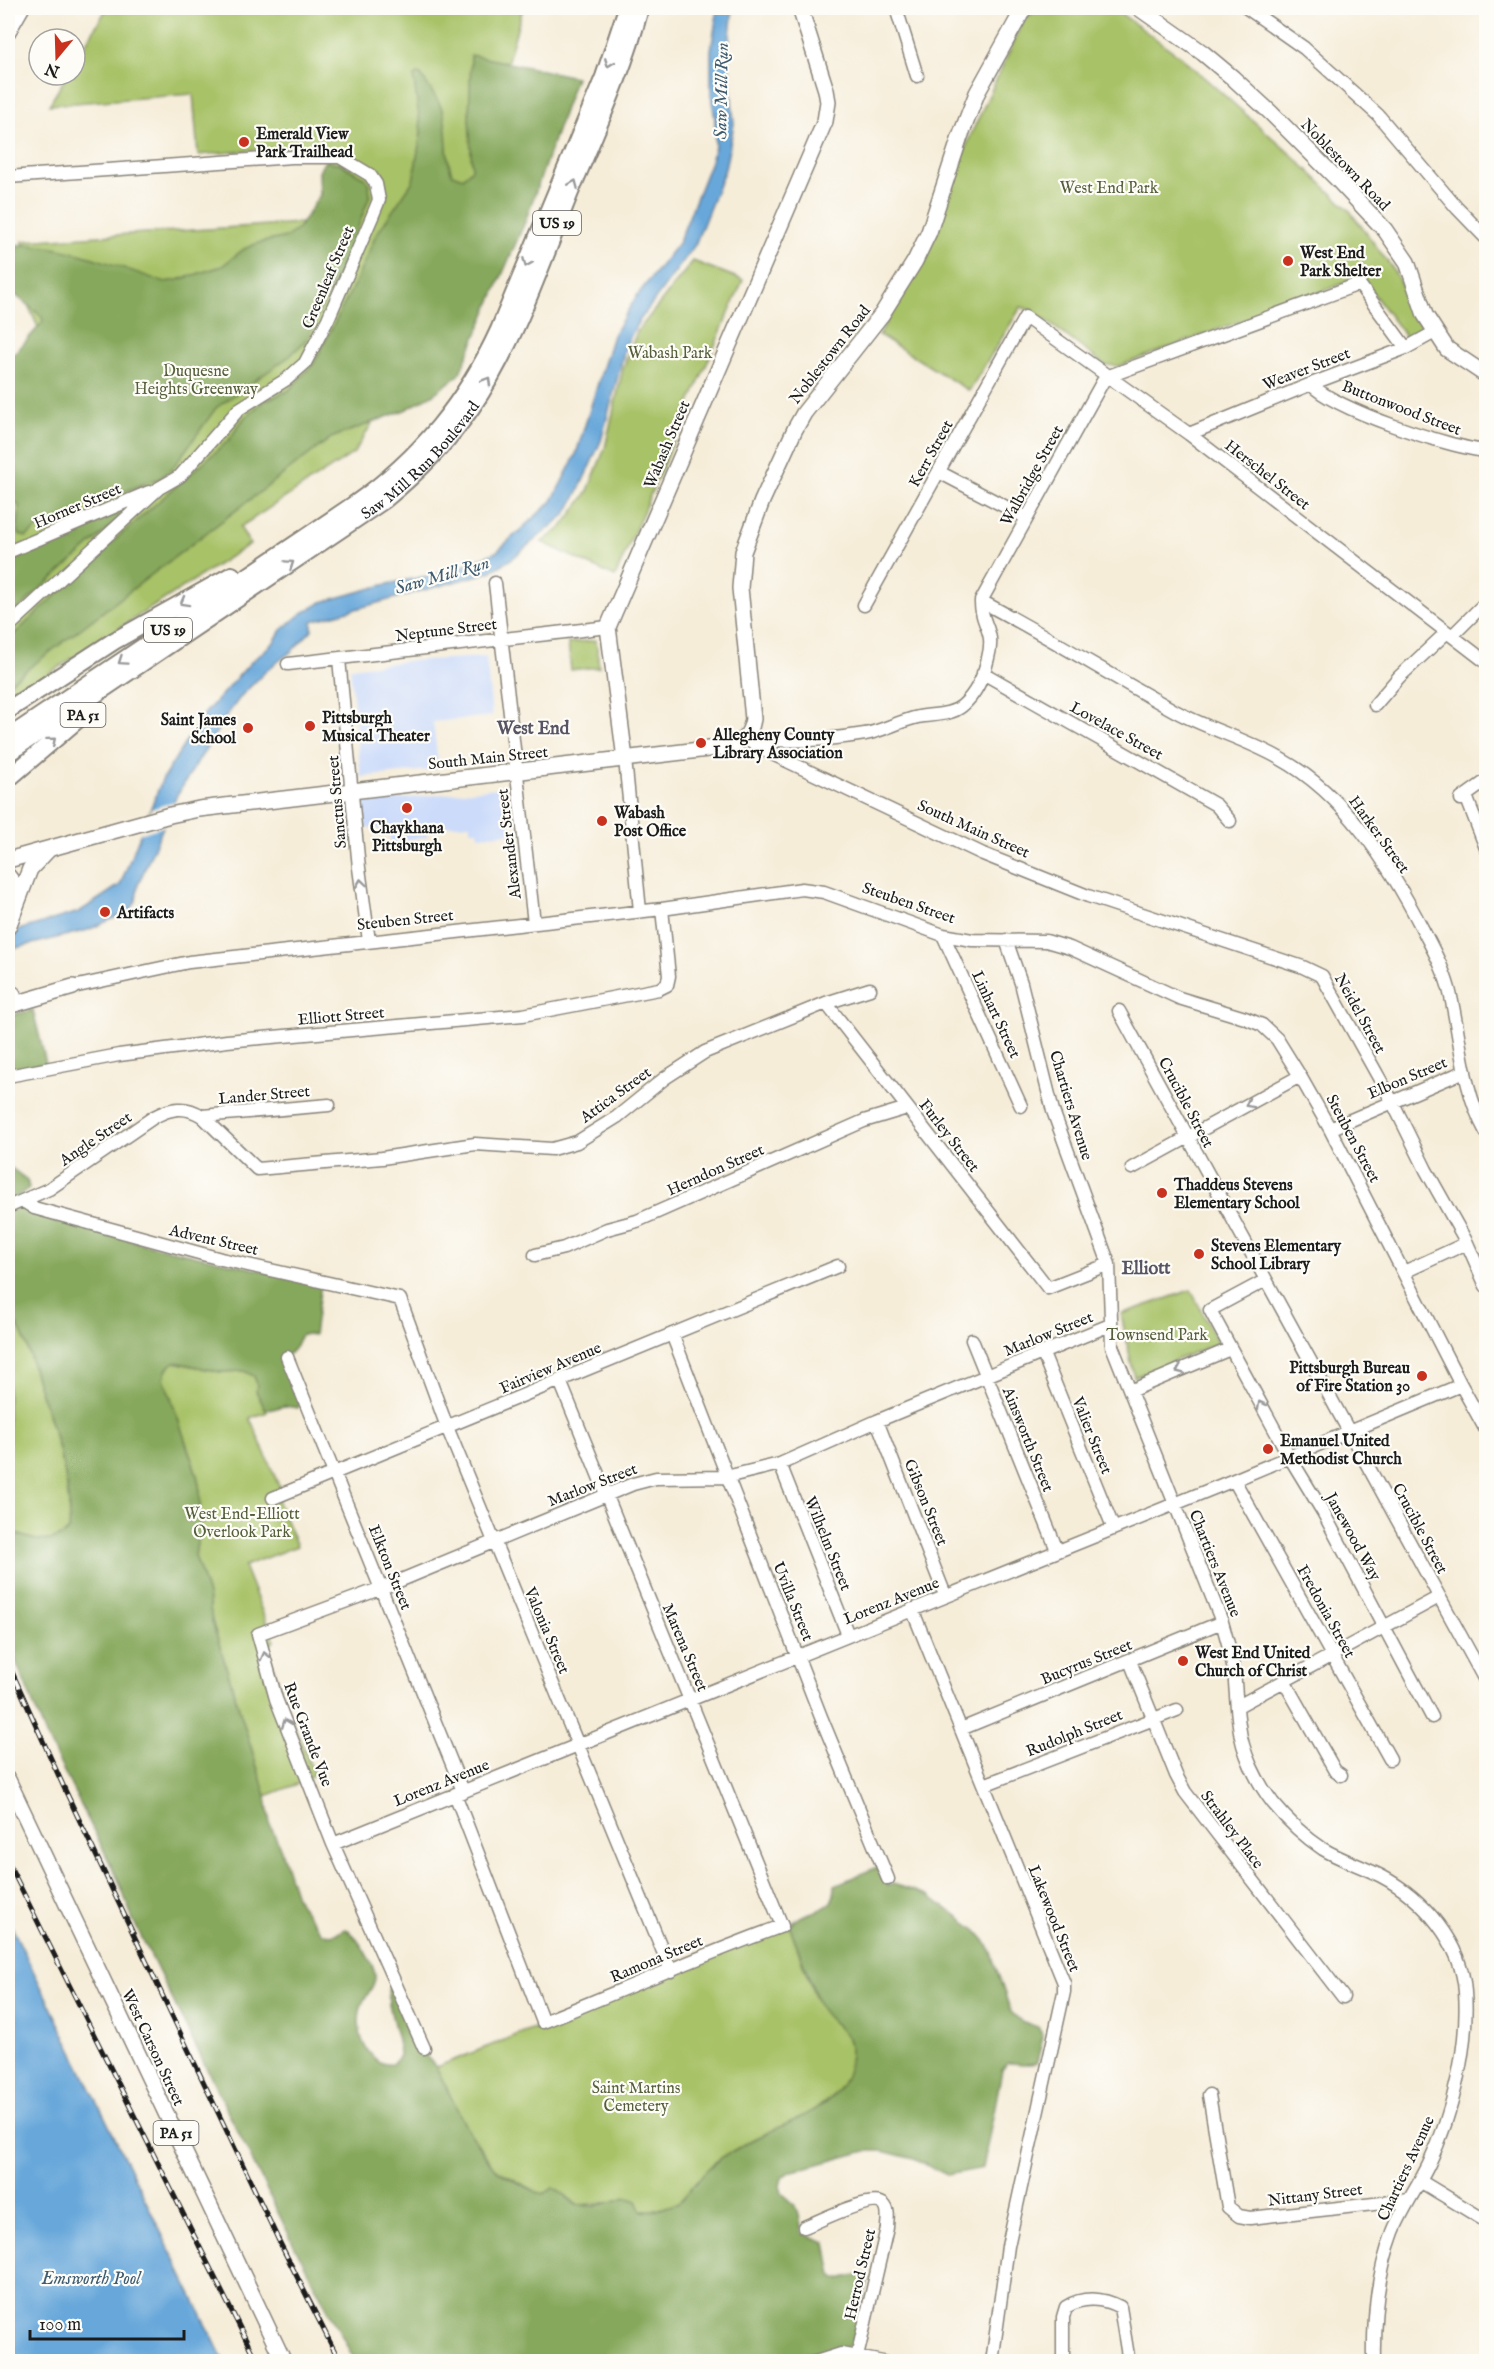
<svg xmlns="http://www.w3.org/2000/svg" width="1494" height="2369" viewBox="0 0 1494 2369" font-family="'IM FELL English',serif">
  <rect width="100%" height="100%" fill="#fdfcf7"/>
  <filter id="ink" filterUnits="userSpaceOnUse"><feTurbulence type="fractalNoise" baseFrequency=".0167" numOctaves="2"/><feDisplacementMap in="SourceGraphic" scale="12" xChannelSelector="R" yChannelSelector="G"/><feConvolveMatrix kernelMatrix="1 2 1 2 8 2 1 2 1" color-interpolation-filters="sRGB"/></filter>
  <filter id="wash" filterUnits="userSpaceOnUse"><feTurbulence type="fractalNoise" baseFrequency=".008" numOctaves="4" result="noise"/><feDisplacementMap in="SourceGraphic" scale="24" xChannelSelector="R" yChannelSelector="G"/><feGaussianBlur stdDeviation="1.35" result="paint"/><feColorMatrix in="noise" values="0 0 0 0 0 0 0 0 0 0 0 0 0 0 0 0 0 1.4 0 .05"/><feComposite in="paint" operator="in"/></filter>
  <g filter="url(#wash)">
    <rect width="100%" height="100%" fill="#f6edd9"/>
    <!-- built -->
    <path fill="#ccdbfa" d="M486,657L492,716L433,722L439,769L361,777L350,668L407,661Z
      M506,787L511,833L479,836L478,830H470V824L427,827V837L404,840V845L392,846L389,835H382L379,828H365L362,807L364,803Z"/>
    <!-- green -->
    <path fill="#a8c268" stroke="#626f42" stroke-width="1.5" d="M107,8H523L462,219L437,317L354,453L240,527L250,544L8,700V371L49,352L28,305L23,241L316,222L329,165L318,145L198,155L193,94L49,105L67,75H75V61Z
      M1037,8H1113L1181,57L1293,156L1350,211L1393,269L1425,330L1407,339L1361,277L1119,366L1105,365L1033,311L1021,307L969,391L879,335L918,265L972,132L1023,22Z
      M693,261L743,280L615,577L542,542L562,527L587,493L605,448L623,368L637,332Z
      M596,640L599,667L571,670L568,643Z
      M1191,1290L1218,1343L1134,1377L1121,1314Z
      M8,1316C27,1330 30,1361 37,1382C53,1430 72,1478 70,1530C51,1548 28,1540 8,1529Z
      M174,1362L220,1372L244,1371L254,1376L257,1384L256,1391L267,1412L250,1418L279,1486H281L278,1502L297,1546L244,1566L274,1641L269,1647L270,1657L285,1702L314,1774L300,1783L266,1796L212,1621L208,1595L195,1556L200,1524V1491L197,1475L164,1378L165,1372Z
      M790,1927C799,1950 809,1988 821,2008C828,2021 845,2028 849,2042C862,2094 805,2115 769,2132C752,2140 736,2148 721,2158C702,2171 693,2189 677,2204C666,2206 650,2215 641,2210L637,2201L626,2197L611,2202L579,2205L553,2188L544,2194L536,2192L494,2168L466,2127L436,2067C554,2021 671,1971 790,1927Z"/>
    <!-- forest -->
    <path fill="#86a85c" stroke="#51623c" stroke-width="1.5" d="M471,55L576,77L525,222L459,375L432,395L405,410L331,438L8,684V640L117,538L229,440L244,418L264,401L288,391L314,363L357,279L376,235L413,181L421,132L414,81V76L417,74L421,75C428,87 439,99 443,112C449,132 444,154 452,174L463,178L472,169L469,119Z
      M324,162L339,163L365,178L369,185L370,195L352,243L307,339L290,356L216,408L172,469L160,478L96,502L37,529L26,537L18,534C16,524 21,514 19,505L8,499V358L17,351L43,322L42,317L8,289V245C62,242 113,265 164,282L178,280L222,266L244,249L258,243L286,237L298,229L320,195L319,172Z
      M118,514L120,517L117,521L8,618V562L110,515Z
      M33,1010L46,1063L8,1071V1016Z
      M8,1160L10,1167L27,1180L29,1188L8,1203Z
      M16,1207L141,1243L321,1284L314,1335C294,1331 301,1343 292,1351C290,1354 286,1355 283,1357L302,1401L298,1408L284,1406L273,1409H265L256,1391L257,1384L254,1376L244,1371L220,1372L176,1362C169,1363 165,1371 164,1378L197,1475L200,1491V1524L195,1556L208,1595L212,1621L266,1796L270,1824L281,1850L295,1894L301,1906L322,1933C331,1937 338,1933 346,1929C356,1934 377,1968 375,1979C374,1987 368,1993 364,2000C356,2015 358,2039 369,2052C376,2061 381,2065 392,2064L399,2056L398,2040L389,2005L388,1989L391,1987L418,2047L436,2067L466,2127L483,2153L494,2168L504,2175L536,2192L544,2194L553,2188C564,2191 564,2196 573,2202C584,2211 613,2202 626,2197L637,2201L641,2210C650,2215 666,2206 677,2204C693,2189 702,2170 721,2158C737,2148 753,2140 769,2132C801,2117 843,2104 849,2064C850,2057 851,2048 849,2041C845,2029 827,2020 820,2007L790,1927C804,1904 835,1920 835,1885L877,1867L888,1886L893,1884L928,1895L977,1931L988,1944L1011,2012L1021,2021L1038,2027L1043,2036L1037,2062C1029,2067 1016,2062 1007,2063L1002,2070L983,2168L947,2175L914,2159L882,2151H866L789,2172L782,2178L780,2186L782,2193L794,2204L799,2215L802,2233L826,2242L832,2276L836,2279C848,2279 856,2272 868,2275L869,2279L854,2339L846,2349L796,2355L781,2362L355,2361L295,2247L133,1920L118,1879L47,1738L8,1642V1529C28,1540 51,1548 69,1530C72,1478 54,1430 37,1382C30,1361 27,1330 8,1316V1210Z"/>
    <!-- water -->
    <path fill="#67a7da" stroke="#42627b" stroke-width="1.5" d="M718,8H733L728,53L734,124L725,169L695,245L637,324L626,345L601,441L578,492L566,514L513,558L490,572L312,621V630L292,651L267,670L242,695L227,715L177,795L138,885L136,901L130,911L88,930L8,950V933L79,912L120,885L162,780L193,730L206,712L251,662L274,642L281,630L302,613L322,602L383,585L451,571L482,558L496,552L552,501L576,454L613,335L636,297L679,242L711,161L715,146V119L711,94V50Z
      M8,1919L224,2361H8Z"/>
    <!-- pier -->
    <path fill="#f6edd9" d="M176,801L165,826L139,834L151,809Z"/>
  </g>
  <g filter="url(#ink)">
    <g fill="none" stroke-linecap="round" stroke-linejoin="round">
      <!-- minor casing -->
      <g stroke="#89847a" stroke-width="15">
        <path id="minor" d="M896,8L917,76
          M1247,8L1304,48L1378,115L1457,208L1486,238
          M8,34L23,8
          M8,177L292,157H340L370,175L376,184L379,200L372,217L328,319L305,363L287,379L239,409L180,476L159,488L8,627
          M1311,384C1333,409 1451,448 1486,451
          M1189,434L1311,384L1406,348L1435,332
          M939,472L1027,518
          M8,552L149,492
          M495,583L534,923
          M981,601C1047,636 1110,675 1175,711C1208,729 1246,739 1279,758C1345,794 1389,864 1423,930C1434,951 1446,973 1451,997C1461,1042 1463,1091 1486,1132
          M864,605L1025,317L1189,434L1486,662
          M1452,636L1486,602
          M339,659L359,868L369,941
          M288,664L608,627
          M983,673L1216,805L1230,821
          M1375,705L1399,677L1447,632
          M746,739L766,751L983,854L1088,896L1303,967L1322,976L1392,1101L1426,1170L1467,1243L1486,1286
          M750,739C786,742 829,740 865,734C883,731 899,721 918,717C932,714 950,716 962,706C976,694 984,675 988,658C996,629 980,625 981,601L1103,381L1109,376L1359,284L1406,348
          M625,759L640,911
          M1466,796L1486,848
          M1461,799L1486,781
          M943,935L1021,1106
          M1006,940L1021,983L1053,1111L1109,1264L1112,1346L1222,1622C1227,1638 1231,1654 1234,1671C1236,1689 1236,1707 1239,1725C1242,1752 1256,1781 1273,1803C1287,1820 1305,1837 1323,1849C1341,1860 1362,1866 1381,1876C1423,1898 1462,1943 1465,1992C1469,2046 1452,2116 1429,2164C1418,2187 1402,2209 1393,2232C1377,2275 1373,2317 1374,2362
          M73,987L189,962L662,909L802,889L824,892L943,935L972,940L1046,941L1070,948L1179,998L1245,1018L1262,1025L1277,1039L1300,1076L1330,1129L1461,1385L1486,1430
          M826,1003L1048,1288L1109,1264
          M1119,1011L1486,1682
          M8,1076L119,1055L227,1041L523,1015L659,989L667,985L669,976L662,909
          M202,1116L329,1105
          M1330,1129L1465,1071
          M1132,1168L1300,1076
          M23,1201L34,1208L221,1259L400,1299L447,1427L671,1971
          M8,1207L49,1189L154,1117C171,1108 185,1105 202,1116L257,1169L382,1158L475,1144L552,1149L570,1144L577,1142L617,1117L665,1078L705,1052L826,1003L870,989
          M535,1255L564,1248L607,1229L637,1221L864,1121L907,1108
          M1404,1272L1467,1243
          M1266,1280L1210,1310L1289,1456L1323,1512L1432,1717
          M672,1334L821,1717L888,1879
          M972,1340L1057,1550
          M1043,1354L1113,1527
          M287,1357L463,1791
          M1130,1391L1230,1349
          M877,1421L945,1595
          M780,1464L848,1635
          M1234,1480L1390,1759
          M273,1498L838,1266
          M912,1609L1064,1983V1992L1008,2246L992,2362
          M1130,1661L1176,1775L1185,1792L1343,1997
          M1284,1681L1335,1771L1341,1775
          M1238,1706L1439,1597
          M961,1729L1222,1622
          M984,1785L1177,1710
          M455,1794L543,2022C623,1990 702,1955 782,1926L560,1381
          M333,1844L1234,1480L1461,1385
          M424,2048L333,1844L276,1699L258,1634L382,1588L633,1484L656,1478L726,1477L780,1464L877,1421L1110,1325
          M1209,2095L1228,2207L1239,2216L1250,2218L1409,2200
          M1420,2181L1486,2221
          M804,2227C818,2222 873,2193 884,2205C890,2211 887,2221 887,2228L857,2357
          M816,2362L841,2354L883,2362
          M1063,2362V2317L1066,2307C1083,2296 1103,2298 1120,2307L1129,2362"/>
      </g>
      <!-- major casing -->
      <g stroke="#89847a" stroke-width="18">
        <path id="major" d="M1139,8L1203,53L1233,78L1271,113L1339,181L1385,230L1407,262L1425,315L1447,349L1486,375
          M625,759L608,627L825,121L828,102L826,90L800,8
          M8,860L170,815L199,809L725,747C742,743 750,737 753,719L740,588L743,552L762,501L795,429L804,413L882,314L915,261L929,232L960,137L977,93L1024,8
          M8,876L15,885L17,901
          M8,927L30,869L48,850
          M8,992L13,994
          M8,1006L73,987
          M8,1780L284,2362"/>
      </g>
      <!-- highway casing -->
      <g stroke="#89847a" stroke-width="20">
        <g id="highway">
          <path d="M8,710L114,641L232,575"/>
          <path d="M8,738L355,504C420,458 466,402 499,330L604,77L627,8"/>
          <path id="s1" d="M8,753L384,500C417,473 447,443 471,408C515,344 542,261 571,190C596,130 624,71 640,8"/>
          <path d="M8,779L90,709"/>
        </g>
      </g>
      <!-- minor -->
      <use href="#minor" stroke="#fff" stroke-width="12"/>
      <!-- major -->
      <use href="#major" stroke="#fff" stroke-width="15"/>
      <!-- highway -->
      <use href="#highway" stroke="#fff" stroke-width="16"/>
      <!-- rail casing -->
      <g stroke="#1c1c1c" stroke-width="5">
        <path id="rail" d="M8,1663L66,1792L278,2239L340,2362
          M8,1862L257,2362"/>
      </g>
      <!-- rail -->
      <use href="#rail" stroke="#fdfcf7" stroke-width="3" stroke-dasharray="9" stroke-linecap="butt"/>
    </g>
    <!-- one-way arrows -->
    <defs><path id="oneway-chevron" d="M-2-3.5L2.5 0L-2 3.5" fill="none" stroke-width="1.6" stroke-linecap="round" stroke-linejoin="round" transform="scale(1.5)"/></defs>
    <g stroke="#999">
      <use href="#oneway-chevron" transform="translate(609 63) rotate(111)"/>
      <use href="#oneway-chevron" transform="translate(574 184) rotate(-67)"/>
      <use href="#oneway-chevron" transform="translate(527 263) rotate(113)"/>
      <use href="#oneway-chevron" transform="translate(487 381) rotate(-60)"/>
      <use href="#oneway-chevron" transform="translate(290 564) rotate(-34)"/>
      <use href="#oneway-chevron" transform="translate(184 602) rotate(151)"/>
      <use href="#oneway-chevron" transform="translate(122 661) rotate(146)"/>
      <use href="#oneway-chevron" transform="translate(52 741) rotate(-40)"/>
      <use href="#oneway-chevron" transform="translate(361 883) rotate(-98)"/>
      <use href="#oneway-chevron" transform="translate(1249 1104) rotate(151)"/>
      <use href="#oneway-chevron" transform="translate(1180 1370) rotate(157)"/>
      <use href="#oneway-chevron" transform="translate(1261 1405) rotate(-119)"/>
      <use href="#oneway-chevron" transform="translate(265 1656) rotate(-104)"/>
      <use href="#oneway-chevron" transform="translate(286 1723) rotate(-111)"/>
    </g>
  </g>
  <!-- markers -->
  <g fill="#c8321e" stroke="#fdfcf7" stroke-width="2">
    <circle cx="244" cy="142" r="6"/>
    <circle cx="1288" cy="261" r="6"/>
    <circle cx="310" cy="726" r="6"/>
    <circle cx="248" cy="728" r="6"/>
    <circle cx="701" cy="743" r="6"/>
    <circle cx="407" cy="808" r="6"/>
    <circle cx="602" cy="821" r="6"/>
    <circle cx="105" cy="912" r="6"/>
    <circle cx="1162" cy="1193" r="6"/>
    <circle cx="1199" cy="1254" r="6"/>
    <circle cx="1422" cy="1376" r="6"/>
    <circle cx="1268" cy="1449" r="6"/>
    <circle cx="1183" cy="1661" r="6"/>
  </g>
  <g text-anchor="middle" stroke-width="4.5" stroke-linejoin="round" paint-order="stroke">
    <!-- shield labels -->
    <g fill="#fdfcf7" stroke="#605f5e" stroke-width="1.5">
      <rect x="533" y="211" width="48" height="24" rx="4.5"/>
      <rect x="144" y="618" width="48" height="24" rx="4.5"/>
      <rect x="60.5" y="703" width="45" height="24" rx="4.5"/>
      <rect x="153.5" y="2121" width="45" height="24" rx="4.5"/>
    </g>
    <g font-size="15" font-weight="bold" fill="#1c1c1c">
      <text x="557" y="228">US 19</text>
      <text x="168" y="635">US 19</text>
      <text x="83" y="720">PA 51</text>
      <text x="176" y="2138">PA 51</text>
    </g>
    <!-- poi labels -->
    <g font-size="16" font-weight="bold" fill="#1c1c1c" stroke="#fdfcf7" text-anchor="start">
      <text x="256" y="139">Emerald View<tspan x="256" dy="18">Park Trailhead</tspan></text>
      <text x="1300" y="258">West End<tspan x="1300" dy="18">Park Shelter</tspan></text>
      <text x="322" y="723">Pittsburgh<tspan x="322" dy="18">Musical Theater</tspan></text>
      <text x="236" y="725" text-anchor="end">Saint James<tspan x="236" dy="18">School</tspan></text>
      <text x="713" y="740">Allegheny County<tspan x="713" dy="18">Library Association</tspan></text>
      <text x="614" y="818">Wabash<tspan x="614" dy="18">Post Office</tspan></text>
      <text x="407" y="833" text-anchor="middle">Chaykhana<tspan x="407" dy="18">Pittsburgh</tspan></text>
      <text x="117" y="918">Artifacts</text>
      <text x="1174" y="1190">Thaddeus Stevens<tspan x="1174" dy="18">Elementary School</tspan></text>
      <text x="1211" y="1251">Stevens Elementary<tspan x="1211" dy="18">School Library</tspan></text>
      <text x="1410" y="1373" text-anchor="end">Pittsburgh Bureau<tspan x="1410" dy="18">of Fire Station 30</tspan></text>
      <text x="1280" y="1446">Emanuel United<tspan x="1280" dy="18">Methodist Church</tspan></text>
      <text x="1195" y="1658">West End United<tspan x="1195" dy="18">Church of Christ</tspan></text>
    </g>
    <!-- street labels -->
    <g font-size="16" fill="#1c1c1c" stroke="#fdfcf7">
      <text transform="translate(1346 164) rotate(46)" y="6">Noblestown Road</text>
      <text transform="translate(327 277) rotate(-67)" y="6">Greenleaf Street</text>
      <text transform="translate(829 354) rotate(-52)" y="6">Noblestown Road</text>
      <text transform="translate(1306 368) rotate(-21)" y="6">Weaver Street</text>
      <text transform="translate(1402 407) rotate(21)" y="6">Buttonwood Street</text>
      <text transform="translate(666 444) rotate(-67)" y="6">Wabash Street</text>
      <text transform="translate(930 453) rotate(-61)" y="6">Kerr Street</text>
      <text dy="6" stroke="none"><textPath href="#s1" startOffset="507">Saw Mill Run Boulevard</textPath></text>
      <text transform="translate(1268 474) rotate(38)" y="6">Herschel Street</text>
      <text transform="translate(1031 475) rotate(-61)" y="6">Walbridge Street</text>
      <text transform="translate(77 505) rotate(-23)" y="6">Horner Street</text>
      <text transform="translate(446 629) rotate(-7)" y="6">Neptune Street</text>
      <text transform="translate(1117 730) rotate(29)" y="6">Lovelace Street</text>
      <text transform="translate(488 757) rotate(-6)" y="6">South Main Street</text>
      <text transform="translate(336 802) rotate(-95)" y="6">Sanctus Street</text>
      <text transform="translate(974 828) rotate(24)" y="6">South Main Street</text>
      <text transform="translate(1380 834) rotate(54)" y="6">Harker Street</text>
      <text transform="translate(508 844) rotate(-97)" y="6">Alexander Street</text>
      <text transform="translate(909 902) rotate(19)" y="6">Steuben Street</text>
      <text transform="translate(405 919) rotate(-6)" y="6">Steuben Street</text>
      <text transform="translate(1361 1013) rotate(61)" y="6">Neidel Street</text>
      <text transform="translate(997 1014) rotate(65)" y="6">Linhart Street</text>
      <text transform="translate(341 1015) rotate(-5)" y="6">Elliott Street</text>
      <text transform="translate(1407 1077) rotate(-23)" y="6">Elbon Street</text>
      <text transform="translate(264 1094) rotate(-5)" y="6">Lander Street</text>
      <text transform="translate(615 1094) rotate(-36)" y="6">Attica Street</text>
      <text transform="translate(1187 1102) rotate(62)" y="6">Crucible Street</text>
      <text transform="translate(1072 1105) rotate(73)" y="6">Chartiers Avenue</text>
      <text transform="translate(950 1135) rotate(52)" y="6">Furley Street</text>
      <text transform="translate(95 1138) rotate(-34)" y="6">Angle Street</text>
      <text transform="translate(1354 1138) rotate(62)" y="6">Steuben Street</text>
      <text transform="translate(715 1169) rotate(-24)" y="6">Herndon Street</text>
      <text transform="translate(214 1239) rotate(13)" y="6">Advent Street</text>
      <text transform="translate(1048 1333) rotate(-22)" y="6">Marlow Street</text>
      <text transform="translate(550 1367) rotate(-23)" y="6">Fairview Avenue</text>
      <text transform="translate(1093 1435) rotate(68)" y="6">Valier Street</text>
      <text transform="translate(1029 1439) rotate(68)" y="6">Ainsworth Street</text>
      <text transform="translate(592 1484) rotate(-21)" y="6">Marlow Street</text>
      <text transform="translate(927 1502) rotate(68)" y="6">Gibson Street</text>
      <text transform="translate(1421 1528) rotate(62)" y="6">Crucible Street</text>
      <text transform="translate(1354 1536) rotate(61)" y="6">Janewood Way</text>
      <text transform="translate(829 1543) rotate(68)" y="6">Wilhelm Street</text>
      <text transform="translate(1216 1563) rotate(68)" y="6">Chartiers Avenue</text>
      <text transform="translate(391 1567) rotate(68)" y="6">Elkton Street</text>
      <text transform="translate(891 1600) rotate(-22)" y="6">Lorenz Avenue</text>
      <text transform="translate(794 1601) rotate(68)" y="6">Uvilla Street</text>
      <text transform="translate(1327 1611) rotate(61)" y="6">Fredonia Street</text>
      <text transform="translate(548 1630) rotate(67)" y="6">Valonia Street</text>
      <text transform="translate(686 1647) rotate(67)" y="6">Marena Street</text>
      <text transform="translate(1086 1661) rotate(-22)" y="6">Bucyrus Street</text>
      <text transform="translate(1074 1732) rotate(-22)" y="6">Rudolph Street</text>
      <text transform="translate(309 1734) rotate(69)" y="6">Rue Grande Vue</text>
      <text transform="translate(441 1782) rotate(-22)" y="6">Lorenz Avenue</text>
      <text transform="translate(1233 1829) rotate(53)" y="6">Strahley Place</text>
      <text transform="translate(1055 1918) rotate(68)" y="6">Lakewood Street</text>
      <text transform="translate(656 1958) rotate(-23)" y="6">Ramona Street</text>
      <text transform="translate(154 2047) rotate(65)" y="6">West Carson Street</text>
      <text transform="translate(1405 2168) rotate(-65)" y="6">Chartiers Avenue</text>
      <text transform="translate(1315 2194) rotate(-7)" y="6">Nittany Street</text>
      <text transform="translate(859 2274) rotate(-77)" y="6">Herrod Street</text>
    </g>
    <!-- park labels -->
    <g font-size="16" fill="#545e3a" stroke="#fdfcf7">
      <text x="1109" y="193">West End Park</text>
      <text x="670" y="358">Wabash Park</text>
      <text x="196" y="376">Duquesne<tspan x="196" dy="18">Heights Greenway</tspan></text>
      <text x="1157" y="1340">Townsend Park</text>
      <text x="242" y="1519">West End-Elliott<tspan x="242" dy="18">Overlook Park</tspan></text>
      <text x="636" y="2093">Saint Martins<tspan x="636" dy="18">Cemetery</tspan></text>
    </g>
    <!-- water labels -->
    <g font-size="18" font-style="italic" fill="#3e5b71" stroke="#fdfcf7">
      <text transform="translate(721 91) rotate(-89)" y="6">Saw Mill Run</text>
      <text transform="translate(442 575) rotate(-16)" y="6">Saw Mill Run</text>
      <text x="91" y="2284">Emsworth Pool</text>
    </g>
    <!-- neighbourhood labels -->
    <g font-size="18" font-weight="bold" fill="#585463" stroke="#fdfcf7">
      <text x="533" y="734">West End</text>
      <text x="1146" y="1274">Elliott</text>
    </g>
  </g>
  <!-- margin -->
  <rect width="1494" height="2369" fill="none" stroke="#fdfcf7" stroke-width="30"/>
  <!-- north arrow -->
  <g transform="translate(57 57) rotate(199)"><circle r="28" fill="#fdfcf7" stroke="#a3a29f" stroke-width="1.5"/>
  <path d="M0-4.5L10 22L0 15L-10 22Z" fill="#c8321e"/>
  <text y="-9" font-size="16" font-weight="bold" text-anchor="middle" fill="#1c1c1c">N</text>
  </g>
  <!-- scale -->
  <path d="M30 2330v9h154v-9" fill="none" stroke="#1c1c1c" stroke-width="3"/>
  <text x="39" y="2330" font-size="18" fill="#1c1c1c" stroke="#fdfcf7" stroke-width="4.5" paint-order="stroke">100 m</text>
</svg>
